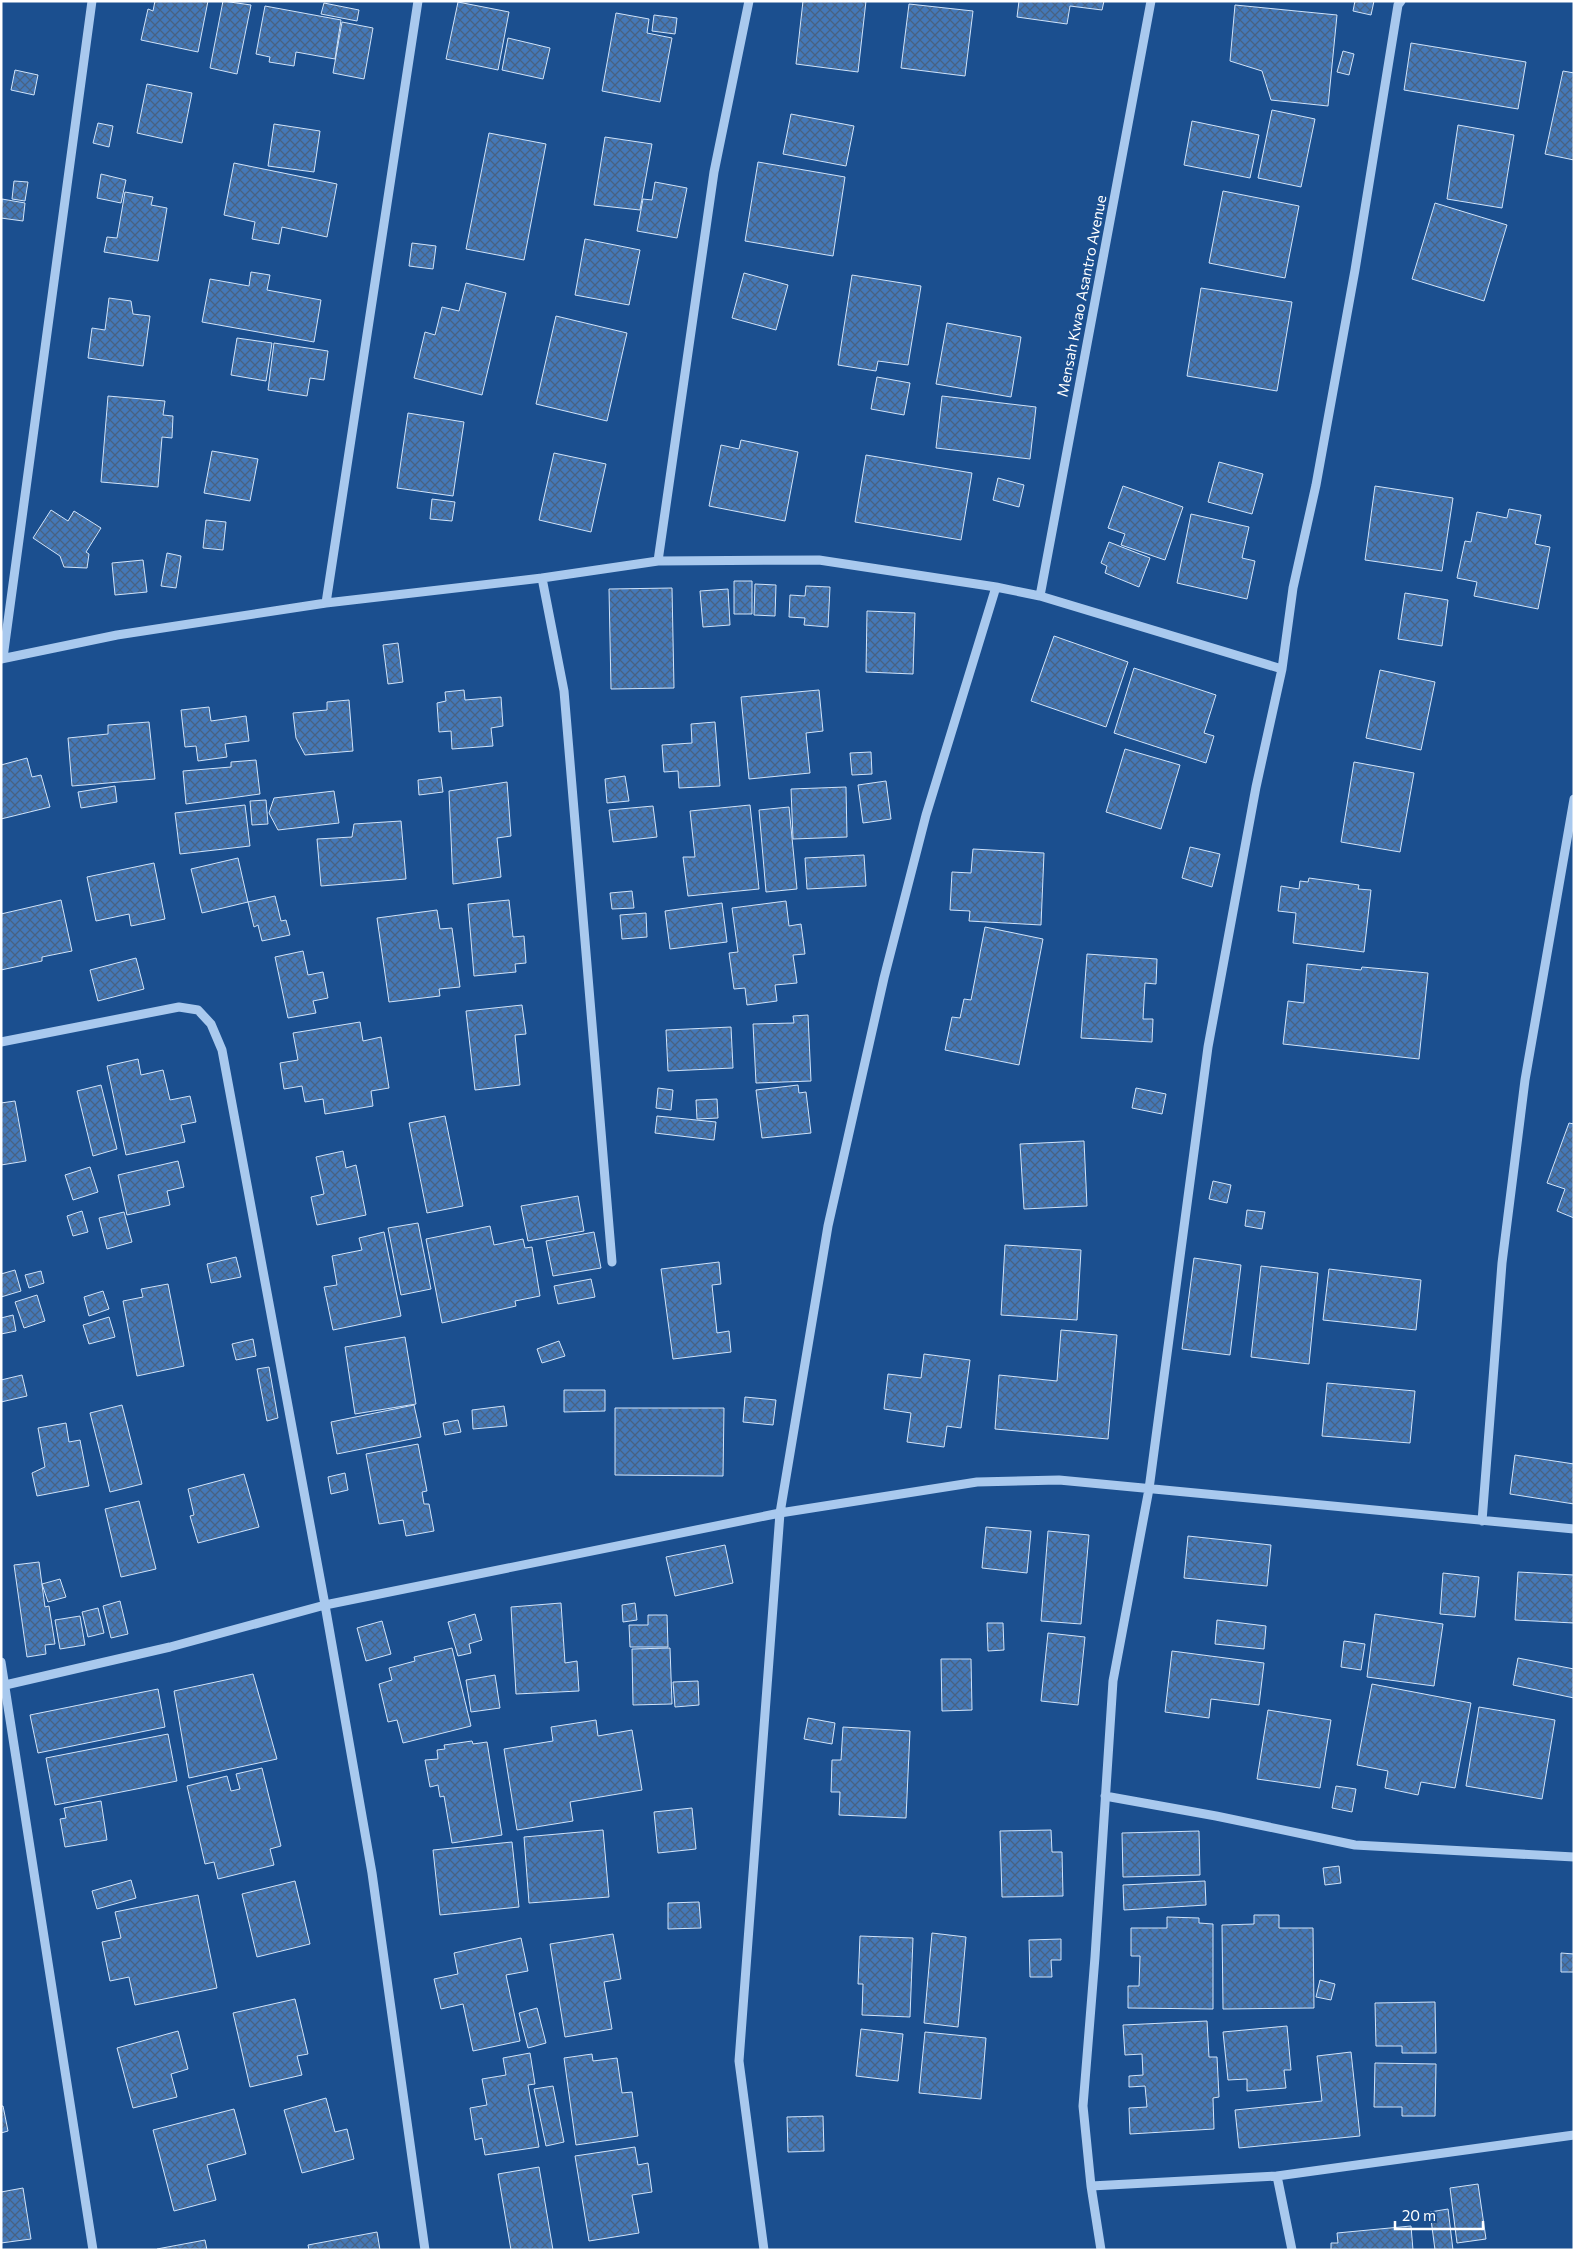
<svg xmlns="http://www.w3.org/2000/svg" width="1575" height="2251" viewBox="0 0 1575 2251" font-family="Commissioner,sans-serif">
  <defs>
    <pattern id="building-cross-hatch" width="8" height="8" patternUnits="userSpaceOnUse" patternTransform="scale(1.25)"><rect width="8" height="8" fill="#4478b7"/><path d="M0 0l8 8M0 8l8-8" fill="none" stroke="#486282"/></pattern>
  </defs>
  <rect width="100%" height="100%" fill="#1b4f8f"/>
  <!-- building -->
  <path fill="url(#building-cross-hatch)" stroke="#cfe3fa" d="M155,1H208L198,52L141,40L148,9L153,11Z
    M223,1L251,5L237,74L210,68Z
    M803,1H866L858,72L796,64Z
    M1019,1H1104L1102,10L1070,6L1067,24L1017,17Z
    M1355,1H1374L1371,15L1353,11Z
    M458,2L509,12L498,70L446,59Z
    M324,3L359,10L357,21L321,14Z
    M909,4L973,11L965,76L901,68Z
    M1235,5L1337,15L1328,106L1271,100L1262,71L1230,61Z
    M265,6L341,20L335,59L296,52L294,66L269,62L270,57L256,54Z
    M616,13L649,19L647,33L672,38L660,102L602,91Z
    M654,15L677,18L675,34L652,31Z
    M342,22L373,28L364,79L333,73Z
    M508,38L550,48L543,79L502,70Z
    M1411,43L1526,62L1518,109L1404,90Z
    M1343,51L1354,54L1349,75L1337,72Z
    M15,70L38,75L34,95L11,90Z
    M1563,71L1574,73V160L1545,154Z
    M147,84L192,93L182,143L137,133Z
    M1272,110L1315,119L1301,187L1258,178Z
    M791,114L854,126L846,166L783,154Z
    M1192,121L1259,135L1250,178L1184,165Z
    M98,123L113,126L109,147L93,143Z
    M274,124L320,131L314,172L268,166Z
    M1458,125L1514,135L1502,208L1447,199Z
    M489,133L546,144L524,260L466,249Z
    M605,137L652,144L640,210L594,205Z
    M758,162L845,177L833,256L745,241Z
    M234,163L337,184L327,237L282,227L279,244L252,239L255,222L224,215Z
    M101,174L126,180L121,203L97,198Z
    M14,181L28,182L25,201L12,199Z
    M655,182L687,188L677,238L637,231L643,199L652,200Z
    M1223,191L1299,206L1285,278L1209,263Z
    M125,192L153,197L151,205L167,208L158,261L104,252L107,237L117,238Z
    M2,199L25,203L23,221L1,218Z
    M1435,203L1507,225L1484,301L1412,279Z
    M585,239L640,250L629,305L575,295Z
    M412,243L436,246L433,269L409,266Z
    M251,272L270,275L267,290L321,300L314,342L202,322L210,279L249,286Z
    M744,273L788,285L776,330L732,318Z
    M852,275L921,286L908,365L878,361L876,371L838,365Z
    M466,283L506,293L482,395L414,378L425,332L435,335L442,307L459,311Z
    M1201,288L1292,302L1277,391L1187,376Z
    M109,298L131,301L133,314L150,316L143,366L88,358L92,328L105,330Z
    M556,316L627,333L607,421L536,404Z
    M947,323L1021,337L1011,397L936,384Z
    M237,338L272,343L266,381L231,375Z
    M274,343L328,351L324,380L310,378L307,396L268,390Z
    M877,377L910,383L904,415L871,409Z
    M108,396L165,401L163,415L173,416L172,438L162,437L158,487L101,482Z
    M942,396L1036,407L1030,459L936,448Z
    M408,413L464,422L453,496L397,488Z
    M741,440L798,452L785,521L709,506L721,445L739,449Z
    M212,451L258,459L250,501L204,493Z
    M554,453L606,464L591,532L539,520Z
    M866,455L972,473L961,540L855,522Z
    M1219,462L1263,474L1252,514L1208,502Z
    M998,478L1024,485L1019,507L993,500Z
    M1123,486L1183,507L1165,560L1121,545L1125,534L1108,528Z
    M1375,486L1453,498L1442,571L1365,560Z
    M432,499L455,502L452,521L430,519Z
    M1509,509L1541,515L1535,544L1550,547L1538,609L1474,596L1477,582L1457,578L1465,541L1471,542L1477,512L1507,518Z
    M51,510L68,521L74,511L101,528L86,552L89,554L87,568L64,567L60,556L33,538Z
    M1191,514L1249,527L1242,558L1255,561L1247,599L1177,583Z
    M206,520L226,522L223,550L203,548Z
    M1109,542L1150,558L1139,587L1105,573L1107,566L1101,563Z
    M167,553L181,556L176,588L161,586Z
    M143,560L147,592L115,595L112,563Z
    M734,581H752V614H734Z
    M755,584L776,585L775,616L754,615Z
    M806,586L830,587L828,627L804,625L805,618L789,617L790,595L805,596Z
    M672,588L674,688L611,689L609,589Z
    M728,589L730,625L703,627L700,591Z
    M1405,593L1448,600L1442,646L1398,639Z
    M867,611L915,613L913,674L866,672Z
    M1054,636L1128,662L1106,727L1031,701Z
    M398,643L403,682L388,684L383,645Z
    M1134,668L1216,695L1204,733L1214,736L1206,763L1114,733Z
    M1380,670L1435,682L1421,750L1366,738Z
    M464,690L465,700L501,697L503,726L491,728L493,746L452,749L451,731L439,732L437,703L446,701L445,692Z
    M819,690L823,731L806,733L810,773L749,779L741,697Z
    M349,700L353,751L305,755L296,738L293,713L327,710V702Z
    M209,707L211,721L246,716L249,741L225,744L227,757L198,761L196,746L185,747L181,710Z
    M149,722L155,779L72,786L68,738L108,734V725Z
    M715,722L720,786L679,788L678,771L664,772L662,745L692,743L691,724Z
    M1125,749L1180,765L1161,829L1106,812Z
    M871,752L872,774L852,775L850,753Z
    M27,758L32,777L41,775L50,807L1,819V765Z
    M256,760L260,794L186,804L183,771L231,767V762Z
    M1354,762L1414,773L1400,852L1341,842Z
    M625,776L629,801L607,803L605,779Z
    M441,777L443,792L419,795L418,780Z
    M886,781L891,819L863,823L858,785Z
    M507,782L511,836L497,838L501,877L453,884L449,791Z
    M115,786L117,802L81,808L78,792Z
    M846,787L847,837L793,839L791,789Z
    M334,791L339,823L278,830L269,813L274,798Z
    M266,800L268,824L252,825L250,801Z
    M245,805L250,846L180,854L175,813Z
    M750,805L759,889L688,896L683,857H695L690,811Z
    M653,806L657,837L613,842L609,810Z
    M789,807L797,889L766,892L759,810Z
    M401,821L406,879L321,886L317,839L352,837L354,824Z
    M1190,847L1220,854L1212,887L1182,878Z
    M973,849L1044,853L1041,925L969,921L970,911L950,910L952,872L971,873Z
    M864,855L866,886L807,889L805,858Z
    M238,858L248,902L202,913L191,869Z
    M154,863L165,919L131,926L129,914L96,921L87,877Z
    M1309,878L1359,885L1358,889L1371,890L1364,952L1293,943L1296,913L1278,911L1281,886L1299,889L1300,881L1308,882Z
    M632,891L634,908L612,909L610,893Z
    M275,896L281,921L286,920L290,935L262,941L258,925L254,927L248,902Z
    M61,900L72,951L42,957V961L1,970V914Z
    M509,900L513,937L524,936L526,963L515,964L516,972L474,976L468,904Z
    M786,901L789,926L801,924L805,954L793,955L797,983L775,985L777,1001L747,1005L745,988L734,989L729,953L738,952L732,908Z
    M722,903L727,942L670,949L665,911Z
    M437,910L440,929L452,928L460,987L439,989L440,996L389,1002L377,918Z
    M646,913L647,937L622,939L620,915Z
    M985,927L1043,939L1019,1065L945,1050L952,1017L960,1018L964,999L971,1000Z
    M303,951L308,975L323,972L328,998L313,1001L316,1013L288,1018L275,957Z
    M1087,954L1157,959L1156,984L1145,983L1143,1019H1153L1152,1042L1081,1038Z
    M136,958L144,989L98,1001L90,970Z
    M1307,964L1361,970L1362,967L1428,973L1419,1059L1283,1044L1288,1001L1304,1003Z
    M522,1005L526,1034L515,1035L520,1085L475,1090L466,1011Z
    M808,1015L811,1081L756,1083L753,1024L794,1023L793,1016Z
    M360,1022L363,1041L381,1037L389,1088L371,1091L373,1106L325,1114L323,1099L305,1102L302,1086L284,1089L280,1063L298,1060L293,1033Z
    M731,1027L733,1068L668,1071L666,1030Z
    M138,1059L141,1075L163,1070L170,1100L190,1096L196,1122L181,1125L185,1142L126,1155L107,1066Z
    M101,1085L117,1149L93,1156L77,1091Z
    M798,1085L799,1093L806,1092L811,1133L762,1138L756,1090Z
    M658,1088L673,1090L671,1110L656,1108Z
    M1136,1088L1166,1094L1162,1114L1132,1108Z
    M717,1099L718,1118L697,1119L696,1100Z
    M15,1101L26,1161L1,1165V1103Z
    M445,1116L463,1206L427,1213L409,1123Z
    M657,1116L716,1122L714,1140L655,1133Z
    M1569,1123L1574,1124V1218L1557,1211L1565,1189L1547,1183Z
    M1084,1141L1087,1206L1024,1209L1020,1144Z
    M343,1151L346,1168L356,1165L366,1215L317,1225L311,1197L324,1194L316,1157Z
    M178,1161L184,1187L167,1191L170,1205L127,1215L118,1175Z
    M90,1167L98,1192L73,1200L65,1175Z
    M1213,1181L1231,1185L1227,1203L1209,1199Z
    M578,1196L584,1231L528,1241L521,1206Z
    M1247,1210L1265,1212L1262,1229L1245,1226Z
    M82,1211L88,1232L73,1236L67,1216Z
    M124,1212L132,1242L107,1249L99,1218Z
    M418,1223L431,1289L401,1295L388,1228Z
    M490,1226L494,1245L523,1239L525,1248L532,1247L540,1296L515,1301L516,1306L442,1323L426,1239Z
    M384,1232L401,1316L333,1330L324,1287L337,1285L332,1256L362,1250L359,1238Z
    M594,1232L601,1268L553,1276L546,1241Z
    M1005,1245L1081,1250L1077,1320L1001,1315Z
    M236,1257L241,1277L211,1283L207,1264Z
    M1194,1258L1241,1265L1230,1355L1182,1349Z
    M719,1262L721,1284L712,1285L717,1333L729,1331L731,1352L673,1359L661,1269Z
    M1261,1266L1318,1273L1309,1364L1251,1357Z
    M1329,1269L1421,1280L1416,1330L1323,1320Z
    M15,1270L21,1291L1,1297V1274Z
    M41,1271L44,1283L29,1288L25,1275Z
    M591,1279L595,1297L558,1304L554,1286Z
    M168,1284L184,1366L137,1376L123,1301L143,1297L141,1289Z
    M103,1291L109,1309L89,1316L84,1297Z
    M37,1295L45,1321L24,1328L15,1302Z
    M13,1315L16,1331L1,1334V1318Z
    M109,1317L115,1337L89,1344L83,1325Z
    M1061,1330L1117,1335L1108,1439L995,1429L999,1375L1057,1381Z
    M405,1337L416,1404L355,1414L345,1347Z
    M253,1339L256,1356L236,1360L232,1344Z
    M559,1341L565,1356L542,1363L537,1349Z
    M924,1354L970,1360L961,1428L947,1426L944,1447L907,1442L911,1413L884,1409L888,1374L921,1378Z
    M269,1367L278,1418L267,1421L257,1369Z
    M22,1375L27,1396L1,1402V1380Z
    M1327,1383L1415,1391L1410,1443L1322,1436Z
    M564,1390H605V1411L564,1412Z
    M745,1397L776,1400L773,1425L743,1422Z
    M122,1405L142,1484L110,1492L90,1413Z
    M414,1405L421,1437L337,1454L331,1422Z
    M504,1406L507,1426L473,1429L472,1410Z
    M615,1408H724L723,1476L615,1475Z
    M458,1420L461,1432L445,1435L443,1423Z
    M66,1423L69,1442L80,1440L89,1486L37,1496L32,1473L45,1467L38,1428Z
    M418,1444L427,1491L422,1492L424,1504H429L434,1531L406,1536L403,1520L379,1524L366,1454Z
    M1515,1455L1574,1464V1504L1510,1494Z
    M345,1473L348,1490L331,1494L328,1477Z
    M244,1474L259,1527L198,1543L190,1516L194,1515L188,1489Z
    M139,1501L156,1569L121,1577L105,1509Z
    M986,1527L1031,1531L1027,1573L982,1568Z
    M1048,1531L1089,1535L1081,1624L1041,1621Z
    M1188,1536L1271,1545L1267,1586L1184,1578Z
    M725,1545L733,1583L675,1596L666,1557Z
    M39,1562L45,1607L49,1606L55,1644L45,1645L46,1654L27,1657L14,1565Z
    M1518,1572L1574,1575V1623L1515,1620Z
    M1443,1573L1479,1577L1475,1617L1440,1614Z
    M60,1579L66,1597L48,1602L42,1584Z
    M120,1601L128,1634L111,1638L103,1606Z
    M561,1603L565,1663L577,1661L579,1691L516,1694L511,1607Z
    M635,1603L637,1620L623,1622L622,1605Z
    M98,1608L104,1633L88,1637L82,1612Z
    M475,1614L482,1640L469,1644L471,1653L458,1656L448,1622Z
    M1375,1614L1443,1624L1434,1686L1367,1677Z
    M648,1615H667L668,1647H630L629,1625H648Z
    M80,1616L85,1645L60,1649L55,1620Z
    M1217,1620L1266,1626L1264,1649L1215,1644Z
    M382,1621L391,1654L366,1661L357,1628Z
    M987,1623H1003L1004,1650L988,1651Z
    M1048,1633L1085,1637L1078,1705L1041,1701Z
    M1344,1641L1365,1644L1361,1670L1341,1667Z
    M452,1648L471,1726L403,1743L397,1720L388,1722L379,1684L392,1680L389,1668L415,1661L414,1657Z
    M670,1648L672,1704L633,1705L632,1649Z
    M1172,1651L1264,1663L1259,1705L1211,1699L1209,1718L1165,1712Z
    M1518,1658L1574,1669V1698L1513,1685Z
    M941,1659H971L972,1710L942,1711Z
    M253,1674L277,1759L189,1778L174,1691Z
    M495,1675L500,1708L471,1712L466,1680Z
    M698,1681L699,1705L675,1707L673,1682Z
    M1372,1684L1471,1703L1455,1788L1421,1782L1418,1795L1385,1788L1388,1771L1357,1765Z
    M158,1689L165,1727L38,1753L30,1715Z
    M1479,1707L1555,1720L1542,1799L1466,1786Z
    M1268,1710L1331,1720L1320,1788L1257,1779Z
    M808,1718L835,1723L832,1744L804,1739Z
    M596,1720L598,1736L632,1730L642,1790L570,1802L573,1821L517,1830L504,1749L553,1741L551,1727Z
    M843,1727L910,1731L906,1818L839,1815L840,1792H831L832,1760H841Z
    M168,1734L177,1781L55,1805L46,1758Z
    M472,1741L473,1744L487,1742L502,1835L452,1843L444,1796L440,1797L438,1785L430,1787L425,1760L438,1759L437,1750L445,1749L444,1745Z
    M262,1768L281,1846L270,1849L274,1865L218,1879L214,1862L205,1864L187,1786L227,1776L231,1791L240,1789L236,1774Z
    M1336,1786L1356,1789L1352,1812L1332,1808Z
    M101,1801L107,1840L65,1847L60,1819L66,1818L64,1808Z
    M692,1808L696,1849L658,1853L654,1812Z
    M603,1830L609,1897L529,1903L524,1837Z
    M1051,1830L1052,1852H1062L1063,1896L1002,1897L1000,1831Z
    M1199,1831L1200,1875L1123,1877L1122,1833Z
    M512,1842L519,1907L440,1915L433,1850Z
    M1339,1866L1341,1883L1325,1885L1323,1868Z
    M131,1880L136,1898L97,1909L92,1891Z
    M295,1881L310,1944L257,1957L242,1894Z
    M1205,1881L1206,1905L1124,1910L1123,1885Z
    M198,1895L217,1988L135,2005L129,1977L110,1981L102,1942L121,1938L115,1912Z
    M699,1902L701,1928L668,1929V1903Z
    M1254,1915H1279V1928H1313L1314,2008L1223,2009L1222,1925L1254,1924Z
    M1167,1917L1199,1918V1923L1213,1924V2009L1128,2008V1986H1139L1140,1956H1131V1928H1167Z
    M932,1933L966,1937L958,2027L924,2023Z
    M613,1934L621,1979L604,1982L612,2029L565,2037L550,1944Z
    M860,1936L913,1938L910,2017L862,2015L863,1984H858Z
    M521,1938L528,1971L506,1975L520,2041L473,2051L463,2004L441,2009L434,1979L458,1974L454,1953Z
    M1061,1939V1960H1051L1052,1977H1030L1029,1940Z
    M1561,1953L1574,1954V1972H1561Z
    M1320,1980L1335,1984L1331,2000L1316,1997Z
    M295,1999L308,2054L297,2056L302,2075L250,2087L233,2013Z
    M1435,2002L1436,2053H1402V2046H1376L1375,2003Z
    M537,2008L546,2043L528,2048L519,2013Z
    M1207,2021L1209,2057H1217L1219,2097L1213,2098L1214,2129L1130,2134L1129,2108L1147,2107L1145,2086L1129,2087V2076L1143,2075L1142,2054L1125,2055L1123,2025Z
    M1287,2026L1291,2070H1284L1286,2088L1247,2091V2079L1228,2080L1223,2032Z
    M861,2029L903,2034L898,2081L856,2076Z
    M178,2031L188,2069L171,2074L177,2097L133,2108L117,2048Z
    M925,2032L986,2038L981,2099L919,2093Z
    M1351,2052L1360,2136L1239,2148L1235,2110L1322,2101L1317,2056Z
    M530,2053L535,2084L528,2085L539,2147L485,2155L482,2138L475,2140L470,2108L487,2105L482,2079L506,2075L503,2058Z
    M592,2054L593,2061L617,2058L622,2093L632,2092L638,2136L576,2145L564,2058Z
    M1375,2063L1436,2064L1435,2116H1402V2107H1374Z
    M553,2086L564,2142L546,2146L534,2089Z
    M326,2098L335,2132L347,2129L354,2159L302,2173L284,2110Z
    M1,2106H3L8,2131L1,2133Z
    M234,2109L246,2154L207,2165L216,2200L174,2211L153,2130Z
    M823,2116L824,2151L788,2152L787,2117Z
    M635,2147L638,2165L648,2163L652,2192L632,2195L639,2233L589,2241L575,2156Z
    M539,2167L553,2250H511L498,2174Z
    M1478,2184L1486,2239L1457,2243L1450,2188Z
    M23,2188L31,2239L1,2243V2192Z
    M1448,2209L1453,2250H1435L1430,2212Z
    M1411,2226L1413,2250H1331V2243H1338L1337,2233Z
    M377,2232L380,2250H309L308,2245Z
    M205,2240L207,2250H157V2249Z"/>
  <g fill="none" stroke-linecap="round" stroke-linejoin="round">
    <!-- minor -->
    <path stroke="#a9c9ee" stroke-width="9" d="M658,561L714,172L749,1
      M542,578L564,691L612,1262
      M1040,596L1151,1
      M326,603L418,1
      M3,658L92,1
      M1,659L117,635L326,603L542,578L658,561L819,560L996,587L1040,596L1282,669
      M1,1042L179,1007L198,1010L211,1024L222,1050L325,1605L372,1873L425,2250
      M1482,1521L1502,1263L1525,1080L1574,799
      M1,1662L93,2250
      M1,1686L170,1647L325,1605L780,1513L977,1482L1059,1480L1574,1529
      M1105,1796L1216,1816L1355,1845L1574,1857
      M1277,2176L1292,2250
      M1091,2186L1277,2176L1574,2135
      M764,2250L739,2061L780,1513L828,1226L884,978L926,815L996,587
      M1101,2250L1091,2186L1083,2106L1095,1957L1113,1681L1149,1489L1208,1047L1256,787L1282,669L1293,588L1316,485L1355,270L1398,5L1401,1"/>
  </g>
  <g text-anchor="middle" stroke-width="4.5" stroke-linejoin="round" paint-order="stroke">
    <!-- street labels -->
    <g font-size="15" fill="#fff" stroke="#1b4f8f">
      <text transform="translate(1082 296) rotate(-79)" y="5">Mensah Kwao Asantro Avenue</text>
    </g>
  </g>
  <!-- border -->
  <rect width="1575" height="2251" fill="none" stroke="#ffffff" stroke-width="5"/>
  <!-- scale -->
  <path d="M1395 2221v8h88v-8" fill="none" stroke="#ffffff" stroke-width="2.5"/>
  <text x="1402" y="2221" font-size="15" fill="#ffffff" stroke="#1b4f8f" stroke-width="4" paint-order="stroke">20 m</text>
</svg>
